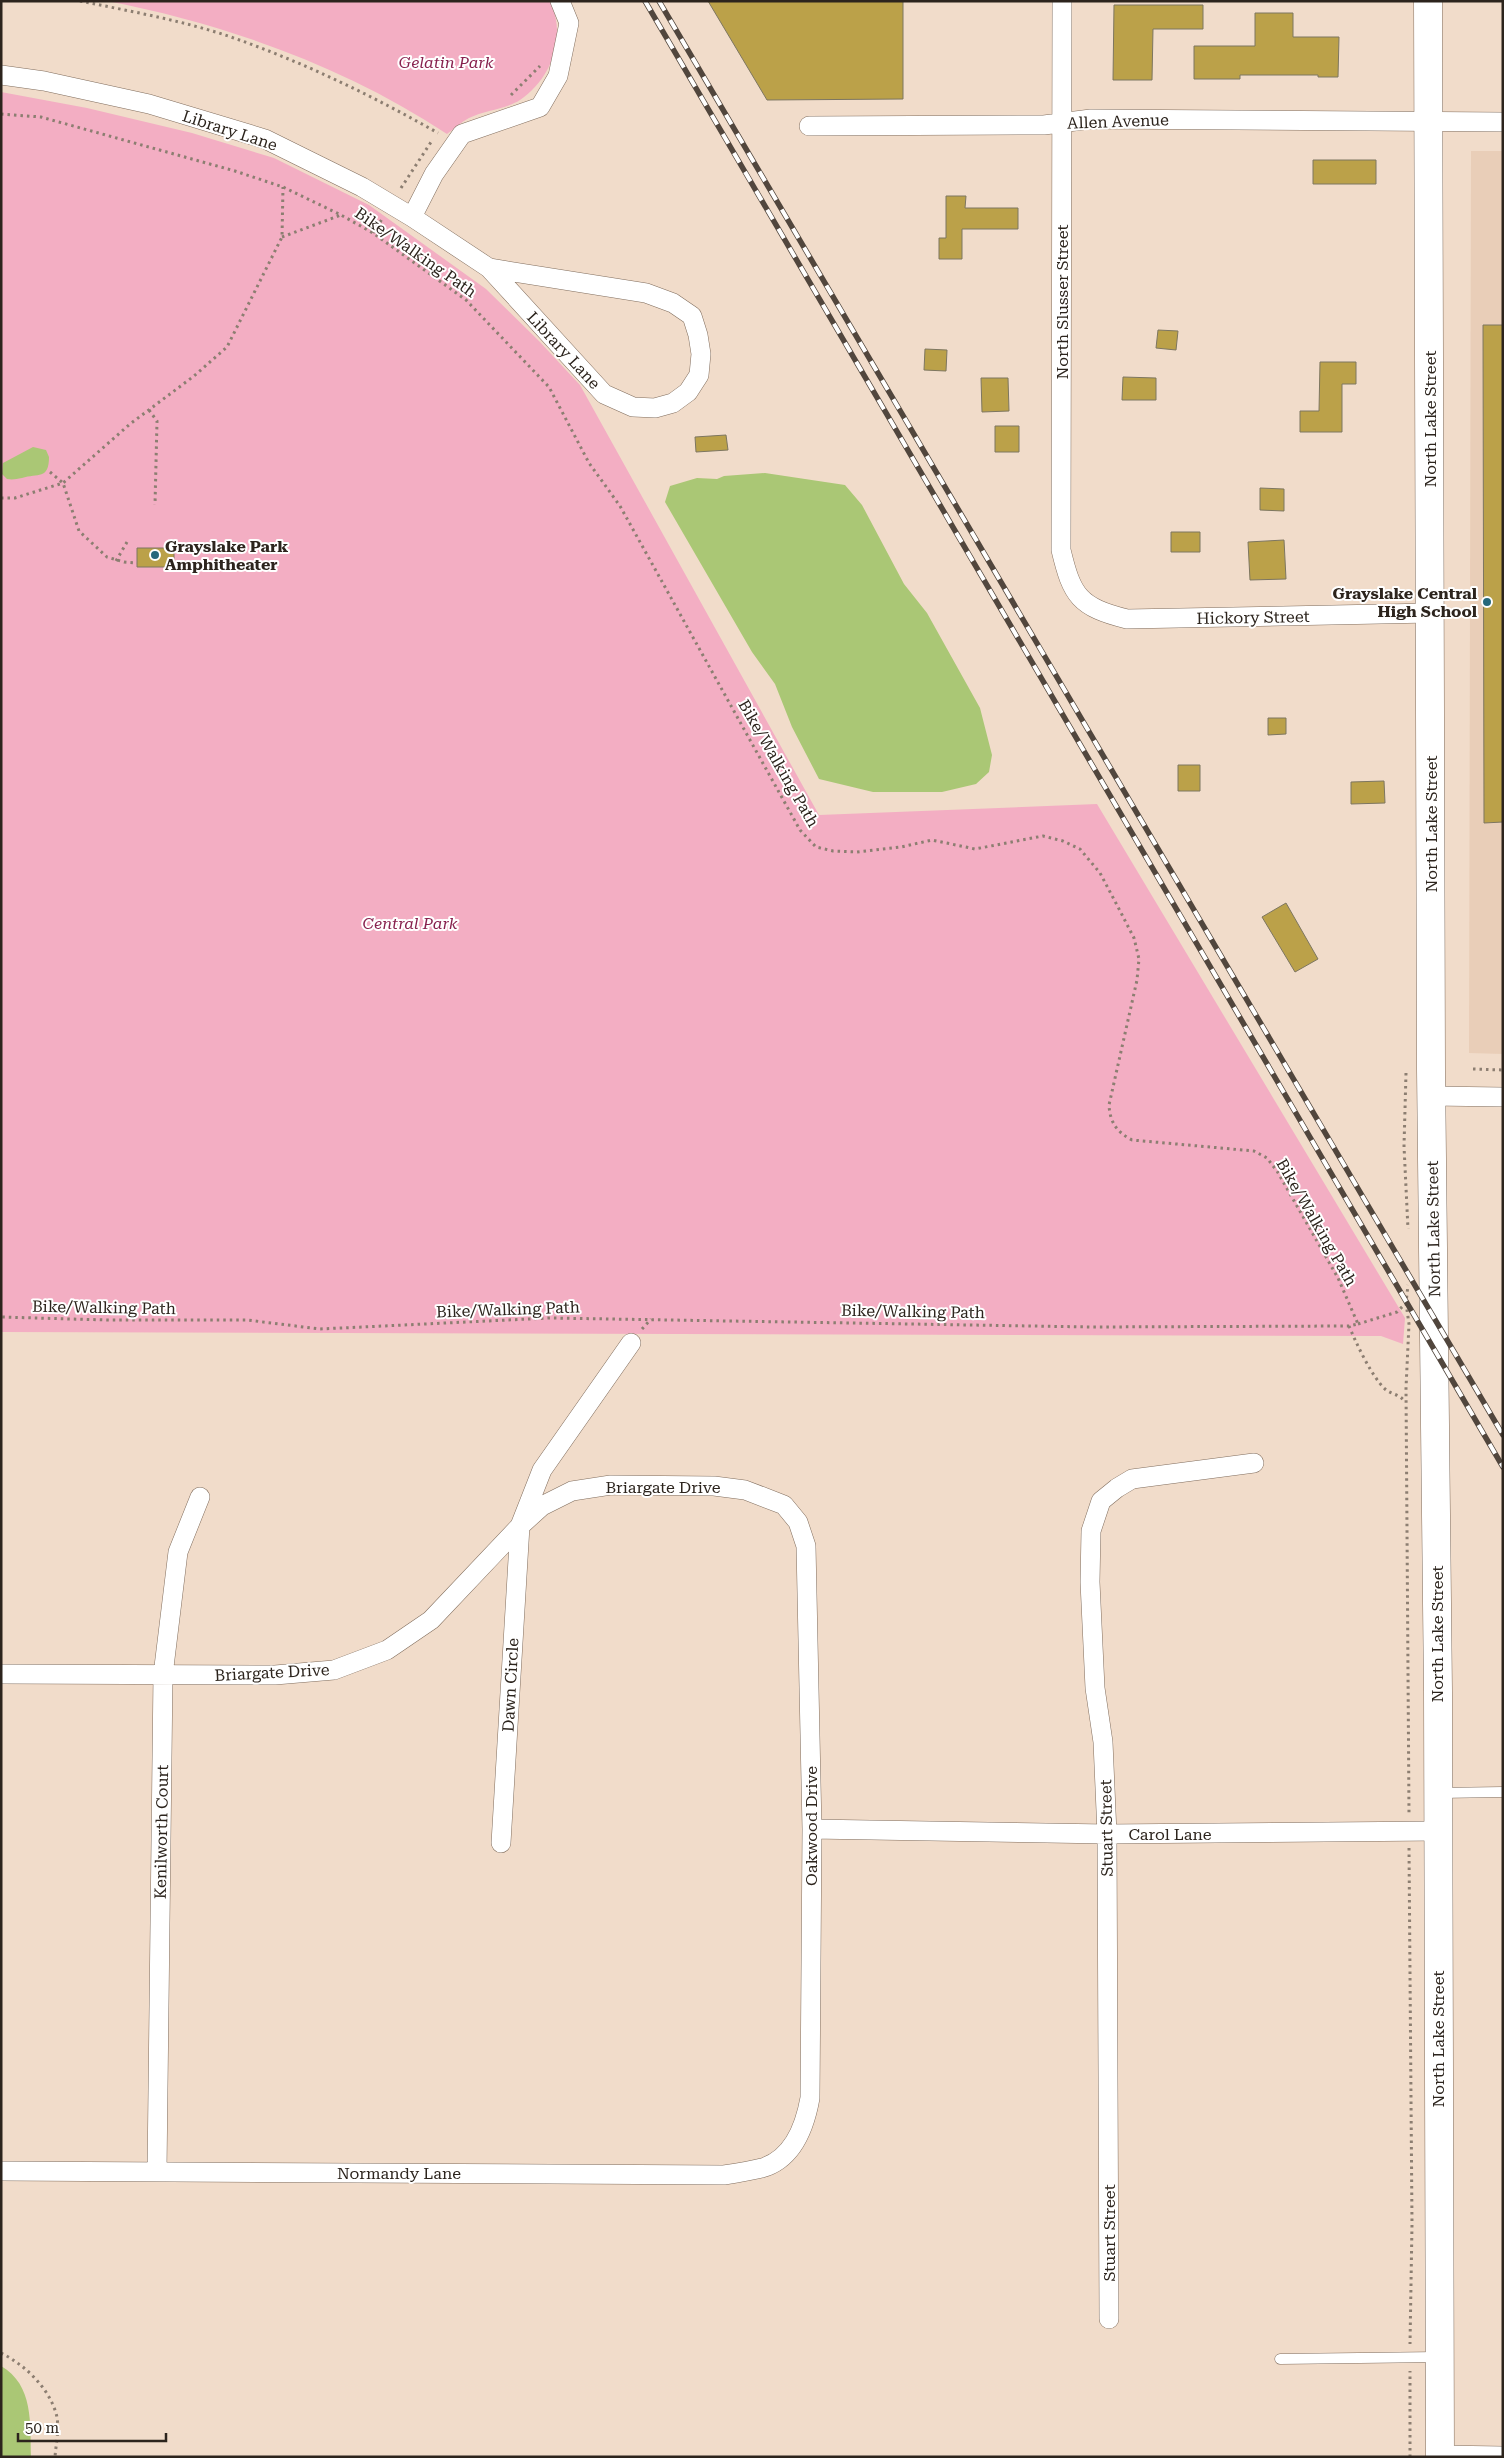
<svg xmlns="http://www.w3.org/2000/svg" width="1504" height="2458" viewBox="0 0 1504 2458" font-family="'Roboto Serif',serif">
  <rect width="100%" height="100%" fill="#f1dcca"/>
  <!-- built -->
  <path fill="#e9ceb8" d="M1471,151H1503V1054L1469,1053Z"/>
  <!-- green -->
  <path fill="#f3aec3" d="M107,1H550C567,37 552,78 520,100C506,109 485,110 469,118C461,122 454,129 447,134C346,67 226,24 107,1Z
    M1,92L87,108L192,133L274,158L369,205L486,289L539,341L580,385L819,815L1097,804L1405,1318L1403,1344L1381,1336L1,1332Z"/>
  <!-- water -->
  <path fill="#aac775" d="M33,447L46,450L49,457C49,480 38,473 22,478C16,479 13,480 7,479L2,474L3,463Z
    M765,473L845,485L862,505L904,584L927,613L980,708L992,755L989,772L976,784L942,792H873L819,779L792,727L775,684L752,652L665,502L670,486L697,478L717,479L724,476Z
    M1,2366C34,2385 30,2424 31,2457H1Z"/>
  <!-- building -->
  <path fill="#bba149" stroke="#7d7660" d="M708,1H903V99L767,100Z
    M1114,5H1203V29H1153L1152,80H1113Z
    M1255,13H1293V37H1339L1338,77H1318V75H1240V79H1194V46H1255Z
    M1313,160H1376V184H1313Z
    M946,196H966L965,208H1018V229H962V259H939V238H946Z
    M1483,325H1503V822L1484,823Z
    M1158,330L1178,331L1176,350L1156,348Z
    M925,349L947,350L946,371L924,370Z
    M1320,362H1356V384H1342V432H1300V411H1319Z
    M1123,377L1156,378V400H1122Z
    M981,378H1008L1009,411L982,412Z
    M995,426H1019V452H995Z
    M726,435L728,450L696,452L695,437Z
    M1260,488L1284,489V511L1260,510Z
    M1171,532H1200V552H1171Z
    M1284,540L1286,579L1250,580L1248,542Z
    M137,548H174V567H137Z
    M1268,718H1286V734L1268,735Z
    M1178,765H1200V791H1178Z
    M1384,781L1385,803L1351,804V782Z
    M1286,903L1318,959L1295,972L1262,917Z"/>
  <g fill="none" stroke-linecap="round" stroke-linejoin="round">
    <!-- lane casing -->
    <g stroke="#806d5d" stroke-width="11">
      <path id="lane" d="M1438,1793L1503,1792
        M1280,2359L1438,2357"/>
    </g>
    <!-- street casing -->
    <g stroke="#806d5d" stroke-width="20">
      <path id="street" d="M1062,1L1061,550C1072,596 1079,607 1127,619L1431,613
        M1,75L44,81L149,104L265,139L362,187L412,217L489,268L604,394L633,407L655,408L673,403L688,392L699,375L701,354L698,335L692,316L673,303L646,293L489,268
        M809,126L1044,125L1091,119L1503,122
        M412,217L434,174L462,134L540,107L558,76L569,23L560,1
        M1432,1096L1503,1097
        M1,1674L275,1675L334,1670L387,1650L431,1620L520,1526L542,1506L572,1491L611,1485L714,1486L745,1490L784,1505L798,1522L806,1546L812,1829L810,2098C805,2126 793,2159 762,2168C750,2171 737,2173 724,2175L1,2171
        M812,1829L1107,1834L1437,1831
        M501,1843L520,1526L542,1470L631,1343
        M157,2172L163,1675L178,1552L200,1497
        M1109,2319L1107,1834L1103,1742L1095,1688L1090,1582L1091,1531L1101,1501L1117,1488L1132,1479L1254,1463
        M1440,2455L1503,2456"/>
    </g>
    <!-- secondary casing -->
    <g stroke="#806d5d" stroke-width="29">
      <path id="secondary" d="M1428,1L1431,1070L1438,1691L1440,2457"/>
    </g>
    <!-- path -->
    <path stroke="#8c7e71" stroke-width="3" stroke-dasharray="2.5 4" stroke-linecap="butt" d="M80,1C129,11 180,20 228,36C301,61 371,95 438,133
      M511,95L540,66
      M1,114L41,117L235,171L283,187L341,215L373,233L466,300L549,387L589,463L620,506L800,830L816,847L833,851L857,852L901,847L932,840L975,849L1043,836L1063,841L1080,849L1100,873L1118,907L1134,938L1139,959L1137,980L1109,1105C1110,1123 1117,1132 1132,1140L1254,1151L1267,1158L1277,1171L1338,1278L1358,1324L1349,1326L1091,1327L550,1318L320,1329L247,1320H107L1,1317
      M401,188L433,139
      M373,233L382,219
      M282,237L341,215
      M149,410L157,421L155,505
      M50,472L63,483L79,531L107,557L124,562L137,563
      M1,498H15L63,483L130,424L194,376L227,347L282,237L283,187
      M116,561L127,542
      M1473,1069L1503,1070
      M1406,1073L1404,1146L1408,1229
      M1406,1303L1409,1324L1406,1388L1409,1814
      M1358,1324L1397,1312L1406,1303L1408,1285
      M1349,1326C1356,1343 1372,1377 1385,1389C1392,1395 1400,1394 1405,1402
      M642,1329L651,1319
      M1409,1848L1412,2224L1410,2344
      M1,2353C25,2365 48,2387 56,2413C60,2427 56,2443 55,2457
      M1410,2457V2371"/>
    <!-- lane -->
    <use href="#lane" stroke="#fff" stroke-width="10"/>
    <!-- street -->
    <use href="#street" stroke="#fff" stroke-width="19"/>
    <!-- secondary -->
    <use href="#secondary" stroke="#fff" stroke-width="28"/>
    <!-- rail casing -->
    <g stroke="#51463d" stroke-width="5.5">
      <path id="rail" d="M645,1L1503,1467
        M659,1L1503,1435"/>
    </g>
    <!-- rail -->
    <use href="#rail" stroke="#fff" stroke-width="4" stroke-dasharray="11" stroke-linecap="butt"/>
  </g>
  <!-- markers -->
  <g fill="#26687b" stroke="#fff" stroke-width="2">
    <circle cx="155" cy="555" r="5"/>
    <circle cx="1487" cy="602" r="5"/>
  </g>
  <g text-anchor="middle" stroke-width="4" stroke-linejoin="round" paint-order="stroke">
    <!-- park labels -->
    <g font-size="16" font-style="italic" fill="#87214e" stroke="#fff">
      <text x="446" y="68">Gelatin Park</text>
      <text x="410" y="929">Central Park</text>
    </g>
    <!-- street labels -->
    <g font-size="16" fill="#2c241d" stroke="#fff">
      <text transform="translate(1118 121) rotate(-2)" y="6">Allen Avenue</text>
      <text transform="translate(230 130) rotate(18)" y="6">Library Lane</text>
      <text transform="translate(416 252) rotate(35)" y="6">Bike/Walking Path</text>
      <text transform="translate(1062 302) rotate(-90)" y="6">North Slusser Street</text>
      <text transform="translate(564 350) rotate(47)" y="6">Library Lane</text>
      <text transform="translate(1430 419) rotate(-90)" y="6">North Lake Street</text>
      <text transform="translate(1253 617) rotate(-1)" y="6">Hickory Street</text>
      <text transform="translate(779 763) rotate(60)" y="6">Bike/Walking Path</text>
      <text transform="translate(1431 824) rotate(-90)" y="6">North Lake Street</text>
      <text transform="translate(1317 1222) rotate(60)" y="6">Bike/Walking Path</text>
      <text transform="translate(1433 1229) rotate(-91)" y="6">North Lake Street</text>
      <text transform="translate(104 1307) rotate(1)" y="6">Bike/Walking Path</text>
      <text transform="translate(508 1309) rotate(-2)" y="6">Bike/Walking Path</text>
      <text transform="translate(913 1311) rotate(1)" y="6">Bike/Walking Path</text>
      <text x="663" y="1493">Briargate Drive</text>
      <text transform="translate(1437 1634) rotate(-90)" y="6">North Lake Street</text>
      <text transform="translate(272 1672) rotate(-3)" y="6">Briargate Drive</text>
      <text transform="translate(510 1685) rotate(-87)" y="6">Dawn Circle</text>
      <text transform="translate(811 1826) rotate(-90)" y="6">Oakwood Drive</text>
      <text transform="translate(1106 1828) rotate(-91)" y="6">Stuart Street</text>
      <text transform="translate(161 1832) rotate(-89)" y="6">Kenilworth Court</text>
      <text x="1170" y="1840">Carol Lane</text>
      <text transform="translate(1438 2039) rotate(-90)" y="6">North Lake Street</text>
      <text x="399" y="2179">Normandy Lane</text>
      <text transform="translate(1109 2233) rotate(-90)" y="6">Stuart Street</text>
    </g>
    <!-- poi labels -->
    <g font-size="16" font-weight="bold" fill="#2c241d" stroke="#fff" text-anchor="start">
      <text x="165" y="552">Grayslake Park<tspan x="165" dy="18">Amphitheater</tspan></text>
      <text x="1477" y="599" text-anchor="end">Grayslake Central<tspan x="1477" dy="18">High School</tspan></text>
    </g>
  </g>
  <!-- border -->
  <rect width="1504" height="2458" fill="none" stroke="#2c241d" stroke-width="5"/>
  <!-- scale -->
  <path d="M18 2433v8h148v-8" fill="none" stroke="#2c241d" stroke-width="2.5"/>
  <text x="25" y="2433" font-size="15" fill="#2c241d" stroke="#ffffff" stroke-width="4" paint-order="stroke">50 m</text>
</svg>
